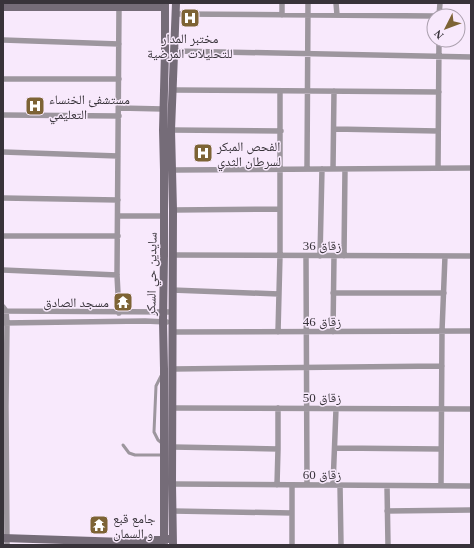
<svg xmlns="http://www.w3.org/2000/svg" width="474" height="548" viewBox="0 0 474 548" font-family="'Times New Roman','Noto Naskh Arabic',serif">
  <rect width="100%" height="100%" fill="#f8e9fc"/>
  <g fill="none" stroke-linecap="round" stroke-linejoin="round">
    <!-- lane -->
    <path stroke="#9d969e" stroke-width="3" d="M161,376L156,386L154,432L158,440L163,444
      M123,445L129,453L135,455H164"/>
    <!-- street -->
    <path stroke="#9d969e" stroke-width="5.5" d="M336,3L337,15
      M176,14L434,16
      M282,15V3
      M439,16L440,3
      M3,40L119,44
      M174,51L471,57
      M3,79H119
      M173,90L439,92
      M119,108L163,109
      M3,115L119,116
      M334,129L438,131
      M171,130L281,131
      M3,152L118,156
      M438,168L439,40
      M307,169L308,3
      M333,169L334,91
      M173,170L471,168
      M3,198L118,200
      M173,210L280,209
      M118,216H164
      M3,236H118
      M173,255L471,256
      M306,256L307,485
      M320,256L322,169
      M344,256L345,169
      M3,270L117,275
      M172,290L279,294
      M333,293H444
      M3,307L6,311L7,323L6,406L7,545
      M3,311L172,312
      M119,313L117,275L119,8
      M3,323L145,321L167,322
      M173,332L471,331
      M278,332L280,255V91
      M333,332L334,256
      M173,369L442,366
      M172,408L471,409
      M172,447L278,449
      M335,448L441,449
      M172,484L471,486
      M277,485L278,449V408
      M292,485V545
      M333,485L336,409
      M340,485L341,545
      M387,486L388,545
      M441,486L442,331L445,256
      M173,511L292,513
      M387,511L471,510"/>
    <!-- secondary -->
    <path stroke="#756c78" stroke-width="8" d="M3,7H165
      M3,538L125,542L168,539
      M164,545V369L163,322L164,255V170L163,130L165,51V3
      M173,545L172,484L173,210L171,130L176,3"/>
  </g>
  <!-- icons -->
  <defs>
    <g id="hospital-square" transform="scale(1)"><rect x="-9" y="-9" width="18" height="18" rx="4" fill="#7d6335" stroke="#f8e9fc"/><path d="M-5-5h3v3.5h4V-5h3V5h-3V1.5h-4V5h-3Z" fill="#fff"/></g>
    <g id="temple-square" transform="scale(1)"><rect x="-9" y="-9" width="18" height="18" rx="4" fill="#7d6335" stroke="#f8e9fc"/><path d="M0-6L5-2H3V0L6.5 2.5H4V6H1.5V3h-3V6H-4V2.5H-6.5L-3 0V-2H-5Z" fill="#fff"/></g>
  </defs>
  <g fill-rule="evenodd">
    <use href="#hospital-square" x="190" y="18"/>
    <use href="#hospital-square" x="35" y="106"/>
    <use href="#hospital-square" x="203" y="153"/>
    <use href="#temple-square" x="123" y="302"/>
    <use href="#temple-square" x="99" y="525"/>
  </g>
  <g text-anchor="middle" stroke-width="3" stroke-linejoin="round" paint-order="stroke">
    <!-- poi labels -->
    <g font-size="13" fill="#38333a" stroke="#f8e9fc" text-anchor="start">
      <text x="190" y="43" text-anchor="middle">مختبر المدار<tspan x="190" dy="15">للتحليلات المرضية</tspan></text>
      <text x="49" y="104">مستشفئ الخنساء<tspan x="49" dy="15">التعليمي</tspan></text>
      <text x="217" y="151">الفحص المبكر<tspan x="217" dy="15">لسرطان الثدي</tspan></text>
      <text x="109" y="307" text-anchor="end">مسجد الصادق</text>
      <text x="113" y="523">جامع قبع<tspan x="113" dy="15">و السمان</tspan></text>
    </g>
    <!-- street labels -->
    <g font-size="13" fill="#38333a" stroke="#f8e9fc">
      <text x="322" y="250">زقاق 36</text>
      <text transform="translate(151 274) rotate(-89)" y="5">سايدين حي السكر</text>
      <text x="322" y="326">زقاق 46</text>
      <text x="322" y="402">زقاق 50</text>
      <text x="322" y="479">زقاق 60</text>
    </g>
  </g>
  <!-- border -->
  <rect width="474" height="548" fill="none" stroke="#38333a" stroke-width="8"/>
  <!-- north arrow -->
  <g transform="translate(446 28) rotate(228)"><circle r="19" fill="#f8e9fc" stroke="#aba0ae"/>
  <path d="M0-3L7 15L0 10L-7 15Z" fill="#7d6335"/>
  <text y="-6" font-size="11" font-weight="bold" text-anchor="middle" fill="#38333a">N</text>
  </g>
</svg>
